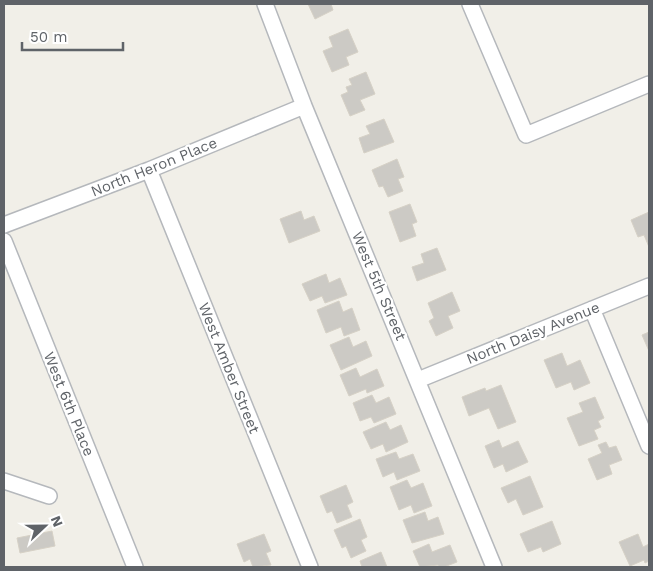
<svg xmlns="http://www.w3.org/2000/svg" width="653" height="571" viewBox="0 0 653 571" font-family="'Work Sans',sans-serif">
  <rect width="100%" height="100%" fill="#f1efe8"/>
  <!-- building -->
  <path fill="#cccac5" stroke="#d6d1c6" d="M308,4H331L333,10L315,19Z
    M348,29L358,52L346,57L349,65L332,72L323,51L333,47L329,37Z
    M366,72L375,94L360,100L365,110L350,116L341,95L348,92L346,87L352,85L349,79Z
    M384,119L394,142L364,153L359,138L370,134L366,126Z
    M397,159L404,177L398,179L403,191L388,197L383,186L379,187L372,170Z
    M410,204L417,222L412,224L416,236L400,242L389,212Z
    M301,211L304,220L314,216L320,231L289,243L280,219Z
    M649,212V247L644,235L638,237L631,220Z
    M437,248L446,270L417,281L412,267L424,263L421,254Z
    M326,274L329,283L340,278L347,295L325,303L322,296L310,301L302,284Z
    M452,292L460,311L448,316L453,328L436,336L429,321L434,318L428,303Z
    M339,301L343,312L352,308L360,330L344,336L341,327L326,333L317,310Z
    M649,332V351L642,335Z
    M349,337L353,347L366,341L372,356L341,370L330,345Z
    M562,353L567,366L580,360L590,383L574,390L571,382L556,388L544,360Z
    M356,368L360,377L377,369L384,386L367,393L366,389L349,396L340,375Z
    M501,385L516,422L498,429L489,408L469,416L462,397L485,388L486,391Z
    M372,395L376,403L389,397L396,414L374,423L371,417L360,421L353,403Z
    M595,397L604,418L598,421L601,427L594,430L598,439L579,446L567,418L583,412L579,403Z
    M386,422L390,430L401,425L408,442L386,452L383,444L371,449L363,432Z
    M499,440L502,448L518,441L528,462L506,472L503,464L494,468L485,446Z
    M606,442L609,448L616,446L622,460L609,465L612,474L597,480L588,459L602,453L598,445Z
    M396,452L399,459L413,454L420,471L397,480L394,472L383,477L376,459Z
    M530,476L543,507L523,515L516,499L508,503L501,488Z
    M407,480L411,488L423,483L432,506L414,513L411,505L399,510L390,487Z
    M346,485L353,502L347,505L352,517L337,523L332,511L327,513L320,496Z
    M425,512L428,521L438,517L444,534L412,543L403,520Z
    M360,519L367,537L361,540L366,551L351,558L346,546L342,548L334,530Z
    M552,521L561,544L543,552L541,547L528,552L520,534Z
    M52,531L55,546L20,553L17,538Z
    M264,534L271,551L266,553L271,565L253,567L250,559L244,562L237,544Z
    M638,534L643,547L649,544V561L645,563L644,560L630,566L619,542Z
    M429,544L432,552L450,545L457,562L444,567H439L438,565L420,567L413,551Z
    M381,552L387,567H362L360,561Z"/>
  <g fill="none" stroke-linecap="round" stroke-linejoin="round">
    <!-- street casing -->
    <g stroke="#b5b8bc" stroke-width="18">
      <path id="street" d="M265,4L304,106L494,567
        M470,4L526,135L649,84
        M149,170L310,567
        M4,225L149,170L304,106
        M4,241L135,567
        M592,309L649,446
        M418,380L649,286
        M4,481L49,496"/>
    </g>
    <!-- street -->
    <use href="#street" stroke="#fff" stroke-width="15"/>
  </g>
  <g text-anchor="middle" stroke-width="4.5" stroke-linejoin="round" paint-order="stroke">
    <!-- street labels -->
    <g font-size="15" fill="#5f6368" stroke="#fff">
      <text transform="translate(154 167) rotate(-22)" y="5">North Heron Place</text>
      <text transform="translate(379 286) rotate(67)" y="5">West 5th Street</text>
      <text transform="translate(533 333) rotate(-22)" y="5">North Daisy Avenue</text>
      <text transform="translate(229 368) rotate(68)" y="5">West Amber Street</text>
      <text transform="translate(69 404) rotate(68)" y="5">West 6th Place</text>
    </g>
  </g>
  <!-- border -->
  <rect width="653" height="571" fill="none" stroke="#5f6368" stroke-width="10"/>
  <!-- north arrow -->
  <g transform="translate(45 526) rotate(68)" stroke="#ffffff" stroke-width="4" paint-order="stroke">
  <path d="M0-4L9 19L0 12L-9 19Z" fill="#5f6368"/>
  <text y="-8" font-size="14" font-weight="bold" text-anchor="middle" fill="#5f6368">N</text>
  </g>
  <!-- scale -->
  <path d="M22 42v8h101v-8" fill="none" stroke="#5f6368" stroke-width="2.5"/>
  <text x="30" y="42" font-size="15" fill="#5f6368" stroke="#ffffff" stroke-width="4" paint-order="stroke">50 m</text>
</svg>
